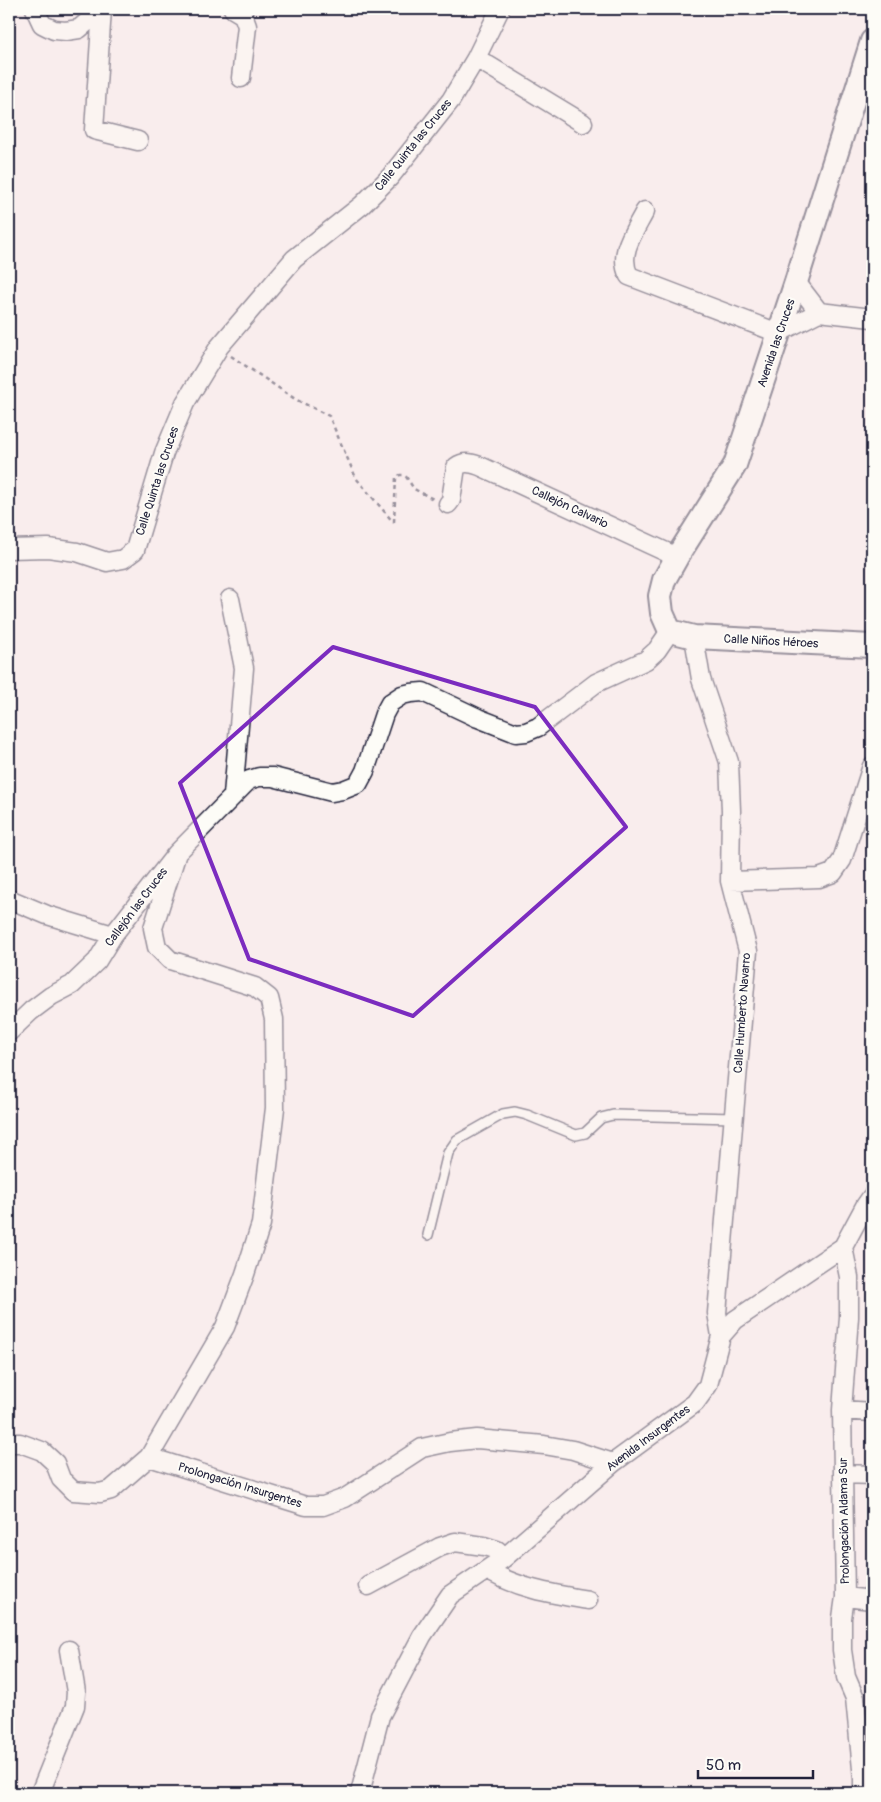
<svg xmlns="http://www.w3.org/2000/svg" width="881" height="1802" viewBox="0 0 881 1802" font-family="Pangolin,sans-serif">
  <rect width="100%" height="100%" fill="#f9eded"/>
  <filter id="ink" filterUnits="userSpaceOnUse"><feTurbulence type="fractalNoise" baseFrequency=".02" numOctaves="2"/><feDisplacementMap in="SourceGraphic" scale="10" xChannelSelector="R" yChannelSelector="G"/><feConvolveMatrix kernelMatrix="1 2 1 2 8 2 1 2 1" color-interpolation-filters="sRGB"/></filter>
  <g filter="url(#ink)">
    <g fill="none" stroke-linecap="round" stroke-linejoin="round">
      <!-- service casing -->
      <g stroke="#22223b" stroke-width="12">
        <path id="service" d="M428,1235L448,1153L457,1140L503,1114L515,1112L527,1115L576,1135L585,1133L601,1118L613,1115L734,1118"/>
      </g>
      <!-- minor casing -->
      <g stroke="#22223b" stroke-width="21">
        <path id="minor" d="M35,9L42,24L54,30L66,31L79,29L102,9
          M102,9L94,130L138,141
          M233,9L243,15L247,26L241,78
          M476,58L583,123
          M645,211C635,231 617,253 629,276L778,333L819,312L872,318
          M796,282L819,312
          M448,504L451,500L456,467C464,461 470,463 480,466L677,557
          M9,549L48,548L77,552L107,562L123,559L135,550L164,453L185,403L219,347L294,259L362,205L390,177L451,100L476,58L500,9
          M230,599L244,668L233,795
          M694,637L701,679L729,762L731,811L730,881L748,951L717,1313L721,1336
          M730,881L819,878L833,873L842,860L872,766
          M9,899L47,915L113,935
          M9,1032L31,1011L51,996L72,985L97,961L113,935L177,853L249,780L259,777H273L332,792L343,790L358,784L365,771L384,714L390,703L402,695L411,693L423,692L478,718L516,733L526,732L538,727L596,683L646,660L657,650L670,631
          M843,1247L849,1277V1317L842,1410L845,1597L842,1618V1650L846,1677L855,1698L863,1779V1793
          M842,1410L872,1412
          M9,1443H20L42,1451L55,1463L61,1479L73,1491L100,1493L111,1490L149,1457L225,1327L245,1274L261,1224L275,1108L274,1019L269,998L255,987L170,960L157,947L153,928L177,853
          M149,1457L306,1506H323L345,1498L422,1448L450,1442L477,1439L544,1445L573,1450L613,1463
          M844,1474L872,1475
          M487,1570C519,1589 552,1594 588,1600
          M368,1586L440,1547L455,1542L484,1546L497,1550L504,1558
          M845,1597L872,1600
          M40,1793L75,1706L76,1692L69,1650
          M360,1793L380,1716L422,1636L450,1595L504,1558L613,1463L695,1403L708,1385L721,1336L735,1320L843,1247L865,1206L872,1196"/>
      </g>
      <!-- tertiary casing -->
      <g stroke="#22223b" stroke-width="26">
        <path id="tertiary" d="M872,41L796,282L735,465L677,557L664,580L660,596L662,613L670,631L694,637L872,646"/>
      </g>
      <!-- path -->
      <path stroke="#22223b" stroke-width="2.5" stroke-dasharray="4 4" stroke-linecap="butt" d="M231,356L295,399L329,416L356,478L394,523
        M394,522L396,477L400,475H405L414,489L433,499"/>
      <!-- service -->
      <use href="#service" stroke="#fdfcf7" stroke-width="9"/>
      <!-- minor -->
      <use href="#minor" stroke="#fdfcf7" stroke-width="18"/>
      <!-- tertiary -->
      <use href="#tertiary" stroke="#fdfcf7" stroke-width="22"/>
    </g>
  </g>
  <!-- marked area -->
  <path d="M0 0H881V1802H0ZM333,647L535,707L626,827L413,1016L249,959L180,783Z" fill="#f9eded" fill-opacity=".55" fill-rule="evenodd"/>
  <path fill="none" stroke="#7b2cbf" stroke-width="4" stroke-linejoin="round" d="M333,647L535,707L626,827L413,1016L249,959L180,783Z"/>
  <g text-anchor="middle" stroke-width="4" stroke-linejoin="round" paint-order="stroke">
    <!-- street labels -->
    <g font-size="12" fill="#22223b" stroke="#fdfcf7">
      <text transform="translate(413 145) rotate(-51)" y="4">Calle Quinta las Cruces</text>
      <text transform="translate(776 343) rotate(-71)" y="4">Avenida las Cruces</text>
      <text transform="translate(157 481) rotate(-72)" y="4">Calle Quinta las Cruces</text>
      <text transform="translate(570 507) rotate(25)" y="4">Callejón Calvario</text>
      <text transform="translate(771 641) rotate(3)" y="4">Calle Niños Héroes</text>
      <text transform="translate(136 907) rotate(-53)" y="4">Callejón las Cruces</text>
      <text transform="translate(742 1013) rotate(-86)" y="4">Calle Humberto Navarro</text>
      <text transform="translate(648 1438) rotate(-37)" y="4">Avenida Insurgentes</text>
      <text transform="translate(240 1485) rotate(17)" y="4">Prolongación Insurgentes</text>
      <text transform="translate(844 1521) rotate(-91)" y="4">Prolongación Aldama Sur</text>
    </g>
  </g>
  <!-- margin -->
  <rect width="881" height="1802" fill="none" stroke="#fdfcf7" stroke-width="30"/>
  <rect x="15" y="15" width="851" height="1772" fill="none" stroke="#22223b" stroke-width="2" filter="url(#ink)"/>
  <!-- scale -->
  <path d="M698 1770v8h115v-8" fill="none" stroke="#22223b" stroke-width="2.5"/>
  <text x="706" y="1770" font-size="15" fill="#22223b" stroke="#fdfcf7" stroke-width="4" paint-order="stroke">50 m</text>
</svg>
